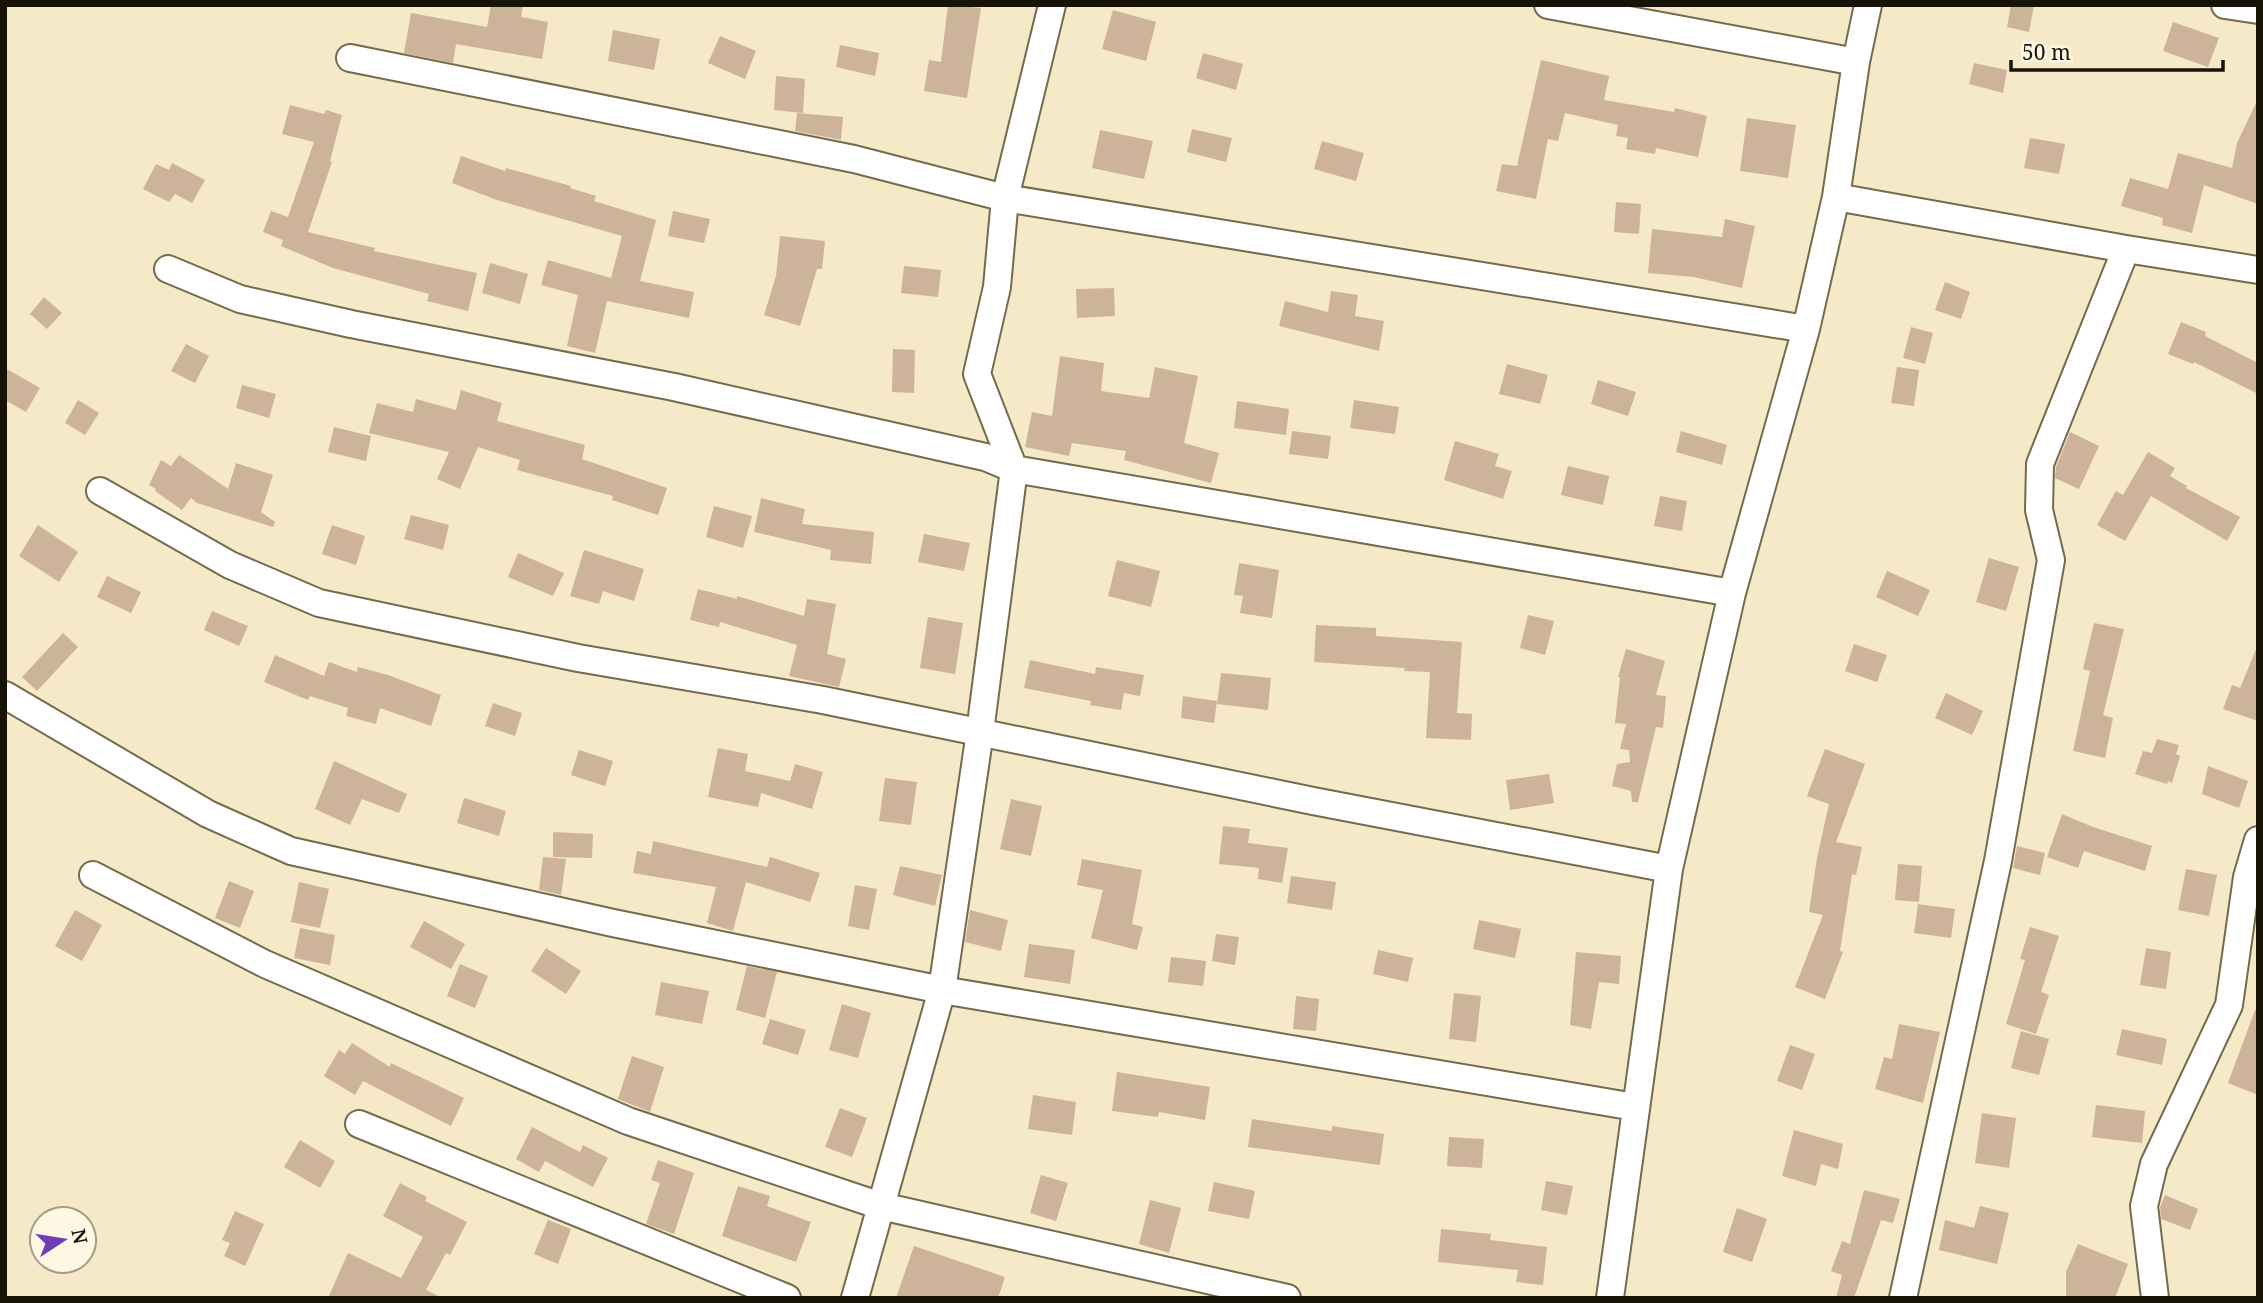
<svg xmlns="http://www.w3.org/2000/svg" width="2263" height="1303" viewBox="0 0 2263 1303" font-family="'Noto Serif',serif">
  <rect width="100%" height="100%" fill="#f5e9c8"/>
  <!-- building -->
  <path fill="#cdb39a" d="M491,5H523L521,17L548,22L542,59L456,44L453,63L404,53L411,13L487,27Z
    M948,5L981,8L967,98L924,91L929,60L941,62Z
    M2011,5H2034L2029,32L2007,27Z
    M1113,10L1156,22L1146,61L1102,49Z
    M2173,22L2219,38L2208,67L2163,51Z
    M613,30L660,39L654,70L608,61Z
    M720,36L756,51L745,79L708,63Z
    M840,45L879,53L875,76L836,67Z
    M1203,53L1243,64L1236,90L1196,78Z
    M1541,60L1609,76L1604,100L1674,112L1675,108L1707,116L1698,157L1656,148L1655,154L1626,149L1628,138L1616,136L1618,125L1565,113L1558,141L1548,139L1536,199L1496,191L1502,164L1517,166Z
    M1974,63L2007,70L2003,93L1969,84Z
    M776,76L805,79L803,113L774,110Z
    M2258,99V204L2204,185L2192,233L2162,225L2163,218L2121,206L2130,178L2168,189L2178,153L2232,168L2237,143Z
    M290,105L324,114L326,110L342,115L330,161L332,162L308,232L375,248L374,251L477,273L468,311L427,301L429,294L333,268L281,246L283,240L263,232L271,211L288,217L314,142L282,134Z
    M797,113L843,117L841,140L795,131Z
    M1747,118L1796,125L1788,178L1740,171Z
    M1192,129L1232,138L1226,162L1187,152Z
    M1100,130L1153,141L1144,179L1092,168Z
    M2030,138L2065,144L2059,174L2024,168Z
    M1322,141L1364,153L1356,181L1314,169Z
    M461,156L505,171L506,168L571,186L570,188L596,196L594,201L656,220L640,281L694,292L689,318L607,301L595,353L567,346L578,295L541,285L548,260L611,278L622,236L497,200L452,183Z
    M172,163L205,180L192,203L175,194L169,202L143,189L156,164L169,170Z
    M1616,202L1641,204L1639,234L1614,232Z
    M673,211L710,219L704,243L668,236Z
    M1725,219L1755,226L1742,288L1694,277L1648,273L1652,229L1722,237Z
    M780,236L825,241L822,269H817L800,326L764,315L776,276Z
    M490,263L528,274L520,304L482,293Z
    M904,266L941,270L938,297L901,293Z
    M1945,282L1970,292L1961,319L1935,310Z
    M1114,288L1115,316L1077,318L1076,289Z
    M1331,291L1358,295L1355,316L1384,321L1379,351L1279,326L1285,301L1328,312Z
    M44,297L62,313L47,329L30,314Z
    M2181,322L2206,332L2205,336L2258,363V394L2194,362L2193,364L2168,354Z
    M1911,327L1933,333L1925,364L1903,358Z
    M186,344L209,356L195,383L171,371Z
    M893,349L915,350L914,393L892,392Z
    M1060,356L1104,363L1101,391L1149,398L1155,367L1198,376L1184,443L1219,453L1211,483L1124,460L1126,451L1072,443L1069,456L1025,447L1032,412L1052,416Z
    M1507,364L1548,375L1540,404L1499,394Z
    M1897,367L1919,370L1914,406L1891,403Z
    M5,368L40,388L26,412L5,400Z
    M1598,380L1636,392L1628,416L1591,404Z
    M242,385L276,394L269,418L236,408Z
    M461,390L502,403L497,421L585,445L582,459L667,488L658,515L612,500L613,496L517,470L520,460L478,447L460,489L437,479L449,452L369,433L377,403L413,412L416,399L456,410Z
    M78,400L99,413L85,435L65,423Z
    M1354,400L1399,407L1395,434L1350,428Z
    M1237,401L1289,409L1286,435L1234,428Z
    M334,427L371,436L366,461L328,452Z
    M1292,431L1331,436L1328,459L1289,454Z
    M1681,431L1727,445L1722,465L1676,452Z
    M2070,432L2099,446L2079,489L2055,478L2056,467Z
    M1455,441L1499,454L1495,466L1512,471L1503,499L1444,480Z
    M2148,452L2175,468L2170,476L2187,486L2186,488L2240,517L2227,541L2151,496L2125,541L2097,525L2116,491L2123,495Z
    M179,455L228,489L236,463L273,475L261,512L275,522L273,527L197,503L191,498L182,510L155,491L156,489L149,485L161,460L171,466Z
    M1568,466L1609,476L1603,505L1561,495Z
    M1660,496L1687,501L1682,531L1654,526Z
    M761,498L805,509L802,524L874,532L871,564L830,560L831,550L754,532Z
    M714,506L752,516L743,548L706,537Z
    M411,515L449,525L443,550L404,539Z
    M38,525L78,552L59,582L19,556Z
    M332,525L365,536L356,565L322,554Z
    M924,534L970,543L964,571L918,562Z
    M584,550L644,569L634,601L603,591L599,604L570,596Z
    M518,553L564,573L553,596L508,577Z
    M1989,558L2019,567L2006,611L1976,602Z
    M1117,560L1160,571L1151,607L1108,596Z
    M1239,563L1279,570L1272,618L1240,613L1243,596L1234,595Z
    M1887,571L1930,590L1918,616L1876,597Z
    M107,576L141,592L131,613L97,597Z
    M698,589L737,599V596L804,616L807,599L836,604L827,654L846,659L839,687L789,676L797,645L720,622L719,627L690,620Z
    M212,611L248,626L239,646L204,630Z
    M1528,615L1554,621L1545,655L1520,648Z
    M928,617L963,623L955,674L920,668Z
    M2094,623L2124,629L2103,715L2113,718L2105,758L2073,751L2090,671L2083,669Z
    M1316,625L1376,628V636L1462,642L1457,713L1472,714L1471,740L1426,738L1430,672L1404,671L1405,668L1314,662Z
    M63,633L78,647L37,691L22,677Z
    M1854,644L1887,655L1877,682L1845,671Z
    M2257,647H2258V721L2223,709L2232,685L2240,688Z
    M1626,649L1665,661L1656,695L1666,696L1663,728L1656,727L1638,802H1632L1631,791L1612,786L1617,764L1630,762L1629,750L1620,749L1626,724L1615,723L1620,677H1618Z
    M275,655L324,676L329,662L357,672L358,667L388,675L441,695L431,726L380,708L376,724L346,716L348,708L310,696L308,700L264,682Z
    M1030,660L1095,674L1096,667L1144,675L1140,696L1124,693L1121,710L1090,705L1091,701L1024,688Z
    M1221,673L1271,678L1268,710L1217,704Z
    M1946,693L1983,711L1972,735L1935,718Z
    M1183,696L1217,701L1214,723L1181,718Z
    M493,703L522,713L515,736L485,726Z
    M2157,739L2179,745L2176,754L2180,756L2172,783L2168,781L2167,784L2135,774L2143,751L2152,753Z
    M718,748L748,754L745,771L790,781L795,764L823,772L812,809L761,793L758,807L708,797Z
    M1825,749L1865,764L1836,842L1862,847L1856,875L1852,874L1840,951L1843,952L1825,999L1795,987L1823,915L1809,912L1817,858L1829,804L1807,796Z
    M579,750L613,761L605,786L571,775Z
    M334,761L407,794L399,813L362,799L350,825L315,809Z
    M2208,766L2248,781L2239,808L2202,794Z
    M1549,774L1554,803L1510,810L1506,780Z
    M885,778L917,782L911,825L879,821Z
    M464,798L506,811L499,836L457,823Z
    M1011,799L1042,806L1031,856L1000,849Z
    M2062,814L2093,827L2152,846L2145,871L2084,851L2078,868L2047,857Z
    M1223,826L1250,829L1248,843L1288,848L1282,883L1258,879L1259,868L1219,864Z
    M553,832L593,834L592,858L553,857Z
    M653,841L767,867L770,857L820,873L810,902L746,882L733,931L707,923L716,887L633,873L637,851L651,854Z
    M2017,846L2045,853L2040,875L2013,868Z
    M543,857L566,859L561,895L539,890Z
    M1082,859L1142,870L1132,924L1143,927L1137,950L1091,938L1103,890L1077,885Z
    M1898,864L1922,866L1919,902L1895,900Z
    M900,866L942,875L935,906L893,895Z
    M2186,869L2217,875L2209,916L2178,910Z
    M1291,876L1336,882L1332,910L1287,903Z
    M229,881L254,891L240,928L215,918Z
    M299,882L329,889L320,928L291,922Z
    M855,885L877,889L869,930L848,926Z
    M1918,904L1955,909L1951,938L1914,933Z
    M75,910L102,925L82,961L55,946Z
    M970,910L1008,920L1001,951L965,942Z
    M1479,920L1521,929L1515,958L1473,949Z
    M424,921L465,944L451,969L410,947Z
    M2030,927L2059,936L2041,992L2049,995L2036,1034L2006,1024L2025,960L2020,959Z
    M300,928L335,935L330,965L294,958Z
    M1216,934L1239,937L1235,965L1212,961Z
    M1029,944L1075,950L1070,984L1024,977Z
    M546,948L581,971L566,994L531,971Z
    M2146,948L2171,952L2166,989L2140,985Z
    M1378,950L1413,958L1408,982L1373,974Z
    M1576,952L1621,956L1619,984L1599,982L1591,1029L1570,1025Z
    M1171,957L1206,961L1203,986L1168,982Z
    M460,964L488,976L475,1008L447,996Z
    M747,966L777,972L765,1018L736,1010Z
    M661,982L709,991L702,1024L655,1015Z
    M1454,993L1481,996L1476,1042L1449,1039Z
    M1296,996L1319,999L1316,1031L1293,1029Z
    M842,1004L871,1013L858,1058L829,1050Z
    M2255,1010H2258V1095L2228,1083Z
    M770,1019L806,1030L798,1055L762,1044Z
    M1899,1024L1940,1032L1923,1103L1875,1089L1884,1057L1892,1059Z
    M2122,1029L2167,1039L2162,1065L2116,1055Z
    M2021,1031L2049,1039L2039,1075L2011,1068Z
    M352,1043L390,1067L391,1063L464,1098L451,1126L363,1081L355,1095L324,1076L339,1050L345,1054Z
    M1790,1045L1815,1054L1802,1090L1777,1081Z
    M632,1056L664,1067L650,1112L618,1099Z
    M1117,1072L1210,1087L1205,1120L1159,1112L1158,1117L1112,1111Z
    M1033,1095L1076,1102L1072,1135L1028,1129Z
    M2096,1105L2145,1111L2142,1143L2092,1137Z
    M840,1108L867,1118L852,1157L825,1147Z
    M1982,1113L2016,1118L2009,1168L1975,1163Z
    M1252,1119L1332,1131V1126L1384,1134L1380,1165L1248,1147Z
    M532,1127L580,1152L583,1145L608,1158L593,1187L545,1161L539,1172L516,1159Z
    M1794,1130L1843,1144L1838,1169L1821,1164L1816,1186L1782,1176Z
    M1449,1137L1484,1139L1482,1168L1447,1166Z
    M300,1140L335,1161L320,1188L284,1167Z
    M658,1160L694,1173L674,1234L646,1224L660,1183L651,1180Z
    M1041,1175L1068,1183L1056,1221L1030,1213Z
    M1546,1181L1573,1186L1567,1215L1541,1210Z
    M1214,1182L1255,1191L1249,1219L1208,1211Z
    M400,1183L427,1197L425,1201L467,1222L450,1255L446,1253L426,1290L442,1298H328L348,1253L401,1278L423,1237L383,1216Z
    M738,1186L770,1196L767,1206L811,1222L796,1262L722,1236Z
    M1864,1190L1900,1199L1893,1223L1881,1220L1854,1298H1836L1842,1275L1831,1271L1842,1241L1850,1244Z
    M2165,1195L2198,1209L2190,1230L2161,1219L2160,1207Z
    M1150,1200L1181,1208L1169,1253L1139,1244Z
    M1980,1206L2009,1213L1997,1264L1939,1250L1945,1220L1974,1228Z
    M1737,1208L1767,1219L1752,1262L1723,1252Z
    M235,1211L264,1224L245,1266L224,1256L230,1243L222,1240Z
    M548,1220L571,1229L558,1264L534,1254Z
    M1441,1229L1491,1234L1490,1240L1547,1247L1543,1285L1516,1282L1518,1270L1438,1262Z
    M2078,1244L2128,1264L2115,1298H2066V1272Z
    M914,1246L1005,1277L998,1298H896Z"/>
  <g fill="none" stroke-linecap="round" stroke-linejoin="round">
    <!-- street casing -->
    <g stroke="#746a4c" stroke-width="30">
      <path id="street" d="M1548,5L1856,62
        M2225,5L2258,10
        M350,58L854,159L1005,198L1806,329
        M1836,197L2126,249L2258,270
        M168,269L240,299L351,324L674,387L985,457L1014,469L1732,593
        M100,491L230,565L319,603L578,658L823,700L1313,801L1669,869
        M5,695L208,814L291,851L613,923L942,990L1635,1107
        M93,875L265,964L628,1121L881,1206L1287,1298
        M359,1124L787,1298
        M855,1298L942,990L980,732L1014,469L977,374L997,287L1005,198L1052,5
        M1610,1298L1669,869L1732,593L1806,329L1836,197L1856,62L1868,5
        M1903,1298L1998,861L2051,560L2039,510L2040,464L2126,249
        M2155,1298L2144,1206L2154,1164L2229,1005L2247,877L2258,840"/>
    </g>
    <!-- street -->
    <use href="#street" stroke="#fff" stroke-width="26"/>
  </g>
  <!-- border -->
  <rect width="2263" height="1303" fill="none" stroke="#171307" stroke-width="14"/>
  <!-- north arrow -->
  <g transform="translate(63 1240) rotate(78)"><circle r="33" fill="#fef7e3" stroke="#a29c8b" stroke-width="2"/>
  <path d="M0-5L12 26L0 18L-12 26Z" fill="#6e3cb4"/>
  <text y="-10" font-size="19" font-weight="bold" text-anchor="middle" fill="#171307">N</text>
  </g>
  <!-- scale -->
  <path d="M2011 60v10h212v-10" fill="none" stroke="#171307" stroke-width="3.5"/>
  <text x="2022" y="60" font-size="21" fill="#171307" stroke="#fef7e3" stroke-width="5" paint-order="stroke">50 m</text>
</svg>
